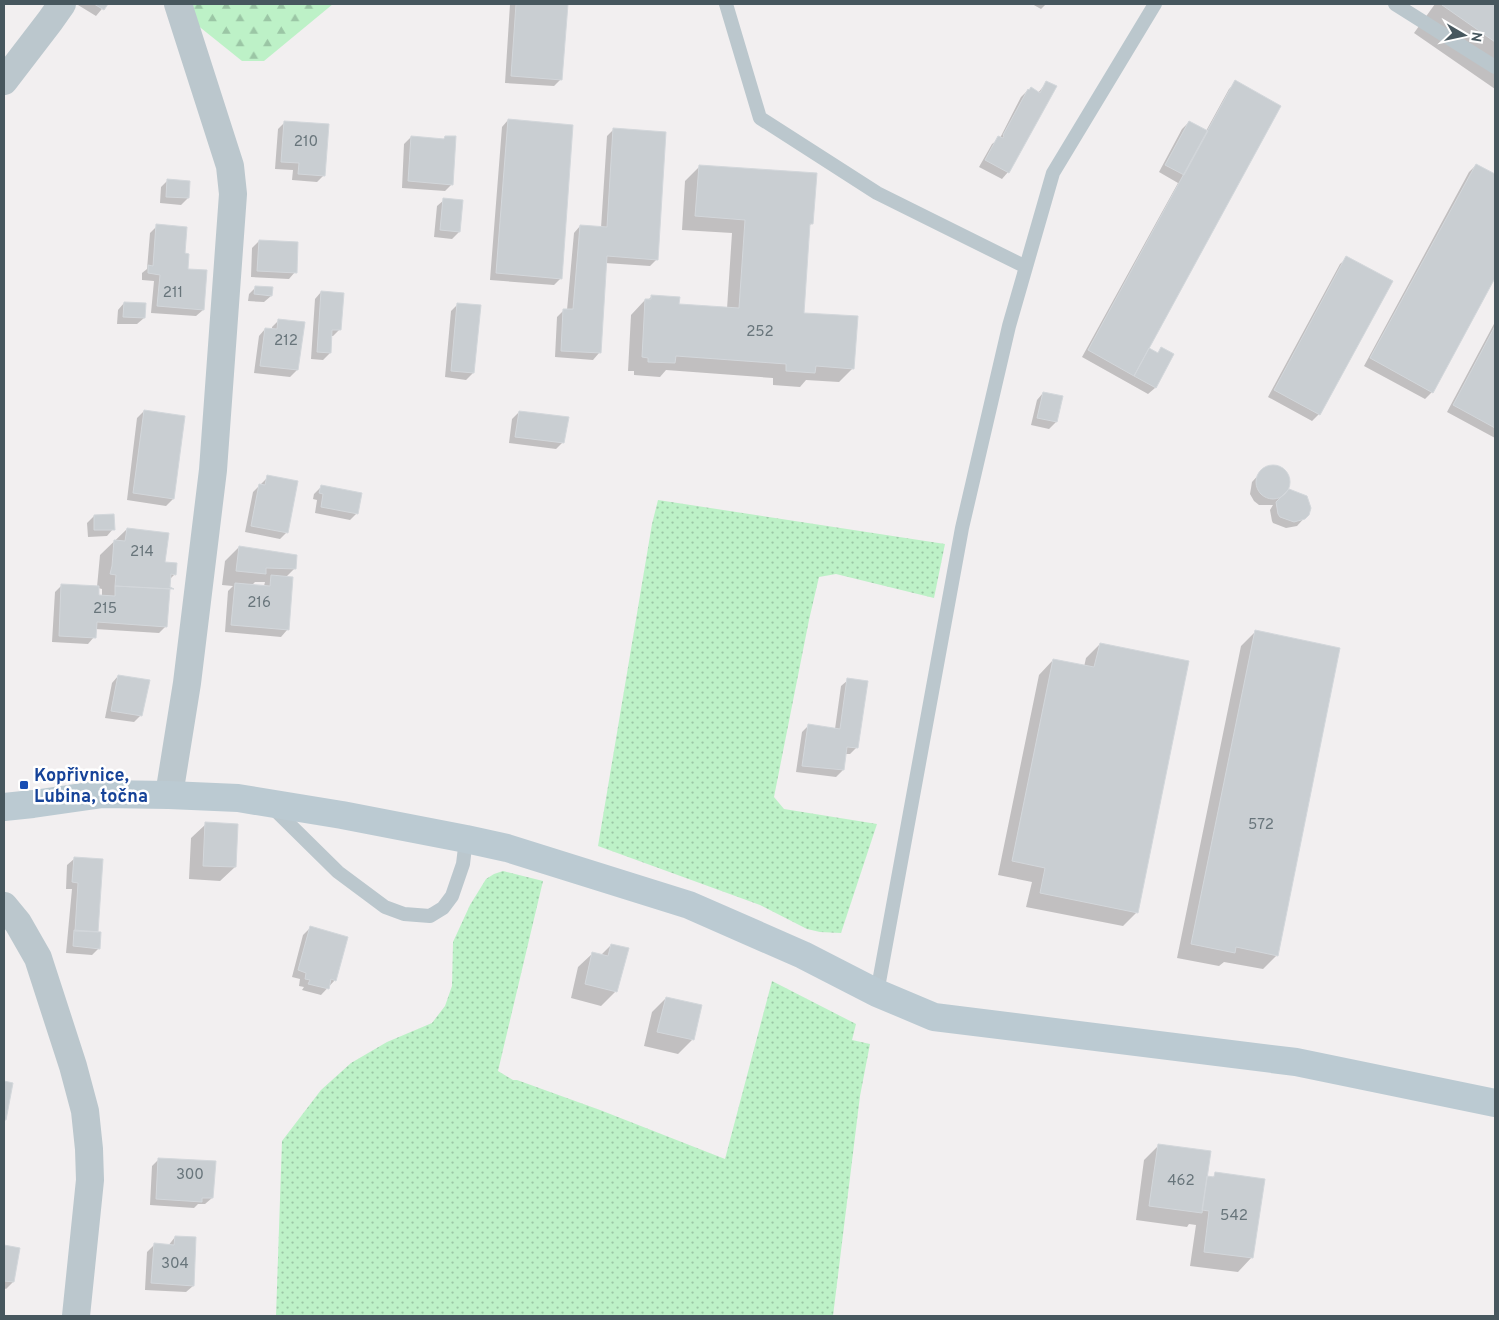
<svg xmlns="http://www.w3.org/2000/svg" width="1499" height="1320" viewBox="0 0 1499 1320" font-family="Overpass,sans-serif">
  <defs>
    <pattern id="grass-dots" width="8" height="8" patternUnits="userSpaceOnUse" patternTransform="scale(1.25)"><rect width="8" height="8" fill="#bdf1c7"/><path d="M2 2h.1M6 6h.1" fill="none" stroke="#9bc6a5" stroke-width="1.8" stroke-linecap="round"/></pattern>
    <pattern id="forest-firs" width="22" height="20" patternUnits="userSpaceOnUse" patternTransform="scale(1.25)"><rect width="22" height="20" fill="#bdf1c7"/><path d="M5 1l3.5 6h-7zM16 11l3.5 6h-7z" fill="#9bc6a5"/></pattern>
  </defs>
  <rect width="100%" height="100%" fill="#f2eff0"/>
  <!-- grass -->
  <path fill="url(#grass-dots)" d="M658,500L945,544L934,598L836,574L819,577L809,620L774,797L784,809L877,824L841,933L820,932L807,929L760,905L598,846L652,524Z
    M503,871L543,881L498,1071L513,1080H517L600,1110L725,1159L772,981L856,1024L852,1040L870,1044L860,1096L833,1316H276L282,1141L321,1090L351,1063L387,1042L432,1023L445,1006L452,986L453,942L470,905L486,879L494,874Z"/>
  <!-- forest -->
  <path fill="url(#forest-firs)" d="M180,4H333L264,61H242L181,12Z"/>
  <!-- shadow -->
  <path fill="#0003" fill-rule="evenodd" d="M79,4H106L96,16L78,5Z
    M510,4H567L561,79L554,86L505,83Z
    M1032,4H1046L1041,9Z
    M1435,4H1495V89L1414,33Z
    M1047,82L1008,172L1002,179L979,167L992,144L1000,138L1021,97L1028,90L1038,93Z
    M1236,82L1147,348L1157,354L1161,349L1173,355L1155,388L1148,394L1082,357L1178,183L1159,172L1182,129L1189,122L1206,131L1229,89Z
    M508,120L561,278L554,285L490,280L502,127Z
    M285,122L324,175L317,182L292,180L293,170L275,169L278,129Z
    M614,129L657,259L650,266L605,263L599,353L593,360L555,357L557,317L564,310H567L574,233L580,226L601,228L607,136Z
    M411,137L443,140L445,137L452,184L445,191L402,188L404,144Z
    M1476,165L1495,176V275L1432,392L1425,399L1364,366L1469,172Z
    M699,167L812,223L808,227L802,314L853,368L839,382L806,380L800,387L773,385V378L666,370L660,377L634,375V371H628L631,315L645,300H648L652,296L678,305L727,309L732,233L682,230L685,181Z
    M168,180L188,198L181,205L160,203L161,187Z
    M444,200L459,232L452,239L434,237L437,206Z
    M157,226L184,254L187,270L203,310L196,316L151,313L154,281L142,280V273L147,269L150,233Z
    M259,241L295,272L289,279L251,277L252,248Z
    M1347,258L1391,282L1319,414L1312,421L1268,397L1340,264Z
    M256,287L271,296L264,302L248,301L249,294Z
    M321,292L340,329L333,336H331L330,353L323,360L311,359L315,299Z
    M124,303L144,318L137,324H117L118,310Z
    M458,304L473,373L466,380L445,377L451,311Z
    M279,320L297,370L290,377L254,373L259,336L265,329L272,330V327Z
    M1495,322V438L1447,412Z
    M1043,393L1056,422L1049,429L1031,425L1037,400Z
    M144,411L173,499L166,506L127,500L137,418Z
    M519,412L563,442L556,449L509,443L512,419Z
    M1269,467L1282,468L1287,474L1289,481L1288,490L1308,514L1297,526L1286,528L1273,523L1272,521L1270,510L1273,505H1259L1254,501L1250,494L1252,482L1262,471Z
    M268,477L287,532L280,539L245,532L253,492Z
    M321,487L357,513L350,520L315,513L317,500L313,499L314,494Z
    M94,516L113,529L107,536L88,537L87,523Z
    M127,529L175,574L169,580L166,626L159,633L95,629L94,637L88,644L52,642L55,592L62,585L97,587L100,555ZM98,588L102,589V597H98Z
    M239,547L295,568L285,578L287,630L281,637L225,632L228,591L233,586L222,585L225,561ZM255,582H265L264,586L252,585Z
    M1255,632L1277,955L1263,969L1224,962L1219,966L1177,958L1241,646Z
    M1100,644L1137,912L1123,926L1026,907L1032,882L998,875L1039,675L1053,660L1084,667L1086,658Z
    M118,676L141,715L134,722L105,718L112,683Z
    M848,680L857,747L850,754H845L843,770L836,777L796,772L802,732L809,725L835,729L841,686Z
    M206,824L235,867L220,881L189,879L191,838Z
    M74,859L99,948L92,955L66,953L72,889H66L67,865Z
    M310,928L335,980L321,995L302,990L304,987L299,986L300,979L292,977L303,935Z
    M611,945L616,991L601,1006L571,998L578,967L593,953L601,955Z
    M666,998L701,1006L692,1040L678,1054L644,1046L652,1012Z
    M1158,1146L1206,1177L1212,1178L1216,1174L1252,1257L1238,1272L1190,1266L1196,1225L1189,1224L1187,1227L1136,1220L1144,1160Z
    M159,1159L212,1198L205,1204H198L194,1208L150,1205L152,1166Z
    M175,1237L193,1286L186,1292L145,1290L147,1252L154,1245L168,1246Z
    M4,1246L19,1249L13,1282L6,1289L4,1288Z"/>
  <!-- building -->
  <path fill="#c9ced2" stroke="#d3d7db" d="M94,4H108L104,10Z
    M516,4H568L562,80L511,76Z
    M1442,4H1495V42L1442,5Z
    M1235,80L1281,106L1134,376L1088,350Z
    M1046,81L1057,86L1009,173L985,160L998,136L1003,138L1004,136L1003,135L1028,89L1029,90L1031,87L1040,93Z
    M508,119L573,125L562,279L496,273Z
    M284,121L329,124L325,176L298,174L299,163L281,162Z
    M1189,121L1208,131L1184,175L1165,165Z
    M613,128L666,132L658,260L607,256L601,353L561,351L563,309H573L580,225L607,227Z
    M411,136L444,139L445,136H456L453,185L408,181Z
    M1476,164L1495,174V278L1433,393L1370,358Z
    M699,165L817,173L813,224H810L804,313L858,316L854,369L816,366L815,373L786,371V364L676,356L675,363L648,362V358L642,357L645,299H651V295L680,297L679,304L739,308L745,220L695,216Z
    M167,179L190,181L189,198L166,197Z
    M443,198L463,200L460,232L440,230Z
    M156,224L187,227L185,253L189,254L188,269L207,270L204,310L157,306L160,275L148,273V265L153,266Z
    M259,240L298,242L297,273L257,271Z
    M1346,256L1393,281L1320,415L1274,390Z
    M255,286L273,287L272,296L254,294Z
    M321,291L344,293L341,330H332L331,353L317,352Z
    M124,302L146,303L145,318L123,317Z
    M457,303L481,305L474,373L451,371Z
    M278,319L305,322L298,370L260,366L265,328L277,329Z
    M1495,326V428L1453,405Z
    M1161,347L1174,354L1156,388L1134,376L1149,348L1158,353Z
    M1043,392L1063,396L1057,422L1037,418Z
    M144,410L185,416L174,499L133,493Z
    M519,411L569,417L564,443L515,437Z
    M1256 482a17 17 0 1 1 34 0a17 17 0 1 1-34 0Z
    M267,475L298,481L288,533L251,526L259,484L265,485Z
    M321,485L362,493L358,514L321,507L323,494L319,493Z
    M1289,489L1307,496L1311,508L1309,515L1305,519L1294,522L1280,517L1278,514L1276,502Z
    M114,514L115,530H94V515Z
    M127,528L169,533L165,562L177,563L176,575L171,574L170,587L174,589L115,586L116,575L110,574L112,566L114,540L125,541Z
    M239,546L297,555L296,569L266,568V574L236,571Z
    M271,575L293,577L289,630L231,625L235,583L270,586Z
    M61,584L99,586V595L115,596V586L170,589L167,627L97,622L96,638L59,636Z
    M1255,630L1340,648L1278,956L1236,947L1235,953L1191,944Z
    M1100,643L1189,661L1138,913L1040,893L1045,868L1012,861L1053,659L1094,667Z
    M118,675L150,680L142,716L111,711Z
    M847,678L868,681L858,748L847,747L844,770L802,766L808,724L840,729Z
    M205,822L238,824L236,867L203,866Z
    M74,857L103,859L98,932L75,931L78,883L72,882Z
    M310,926L348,937L336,981L331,979L329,989L308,984L310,980L305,979L306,973L298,970Z
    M74,930L101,932L100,949L73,946Z
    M611,944L629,948L617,992L585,984L592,952L608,956Z
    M666,997L702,1005L694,1040L657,1032Z
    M4,1081L13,1083L6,1120H4Z
    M1158,1144L1211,1151L1202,1213L1149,1206Z
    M158,1158L216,1161L213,1198H202V1202L156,1199Z
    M1215,1172L1265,1179L1253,1258L1204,1252L1209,1211L1202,1210L1207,1176L1214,1177Z
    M175,1236L196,1237L194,1286L151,1283L154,1243L174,1245Z
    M4,1245L20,1248L14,1282L4,1281Z"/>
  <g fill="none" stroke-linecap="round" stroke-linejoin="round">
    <!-- lane -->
    <path stroke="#bbc7cd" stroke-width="14" d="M726,4L760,118L877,193L1026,267
      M1395,4L1495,67
      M272,807L338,872L385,907L404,914L430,916L443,908L452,896L463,864L466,839
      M877,993L962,528L1009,326L1053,173L1155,4"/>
    <!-- street -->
    <path stroke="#bbc7cd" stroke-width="28" d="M4,81L50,21L62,4
      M169,795L187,683L213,470L233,194L230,166L178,4
      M4,906L18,923L38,958L73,1066L85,1111L89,1149L90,1180L76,1316"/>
    <!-- secondary -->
    <path stroke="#bbcad2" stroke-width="28" d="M4,807L33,804L103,794L169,795L238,798L342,815L466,839L507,848L689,905L803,955L877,993L934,1017L1296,1062L1495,1103"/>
  </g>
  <!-- markers -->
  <rect fill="#1a4fb4" stroke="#fff" stroke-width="2" x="19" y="780" width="10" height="10" rx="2.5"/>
  <g text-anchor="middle" stroke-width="5" stroke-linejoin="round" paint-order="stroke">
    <!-- number labels -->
    <g font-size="15" fill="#68757b">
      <text x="306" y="146">210</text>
      <text x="173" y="297">211</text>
      <text x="760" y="336">252</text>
      <text x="286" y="345">212</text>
      <text x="142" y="556">214</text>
      <text x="259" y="607">216</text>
      <text x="105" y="613">215</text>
      <text x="1261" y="829">572</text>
      <text x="190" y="1179">300</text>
      <text x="1181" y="1185">462</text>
      <text x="1234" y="1220">542</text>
      <text x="175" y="1268">304</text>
    </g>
    <!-- transit labels -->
    <g font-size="18" font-weight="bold" fill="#164399" stroke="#fff" text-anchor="start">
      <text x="34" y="781">Kopřivnice,<tspan x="34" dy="21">Lubina, točna</tspan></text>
    </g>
  </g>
  <!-- border -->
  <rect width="1499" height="1320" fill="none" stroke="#47575e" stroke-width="10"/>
  <!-- north arrow -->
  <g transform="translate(1464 35) rotate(99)" stroke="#ffffff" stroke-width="4" paint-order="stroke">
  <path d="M0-4L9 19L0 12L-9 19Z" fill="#47575e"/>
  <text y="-8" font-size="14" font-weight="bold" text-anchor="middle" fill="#47575e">N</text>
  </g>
</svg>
